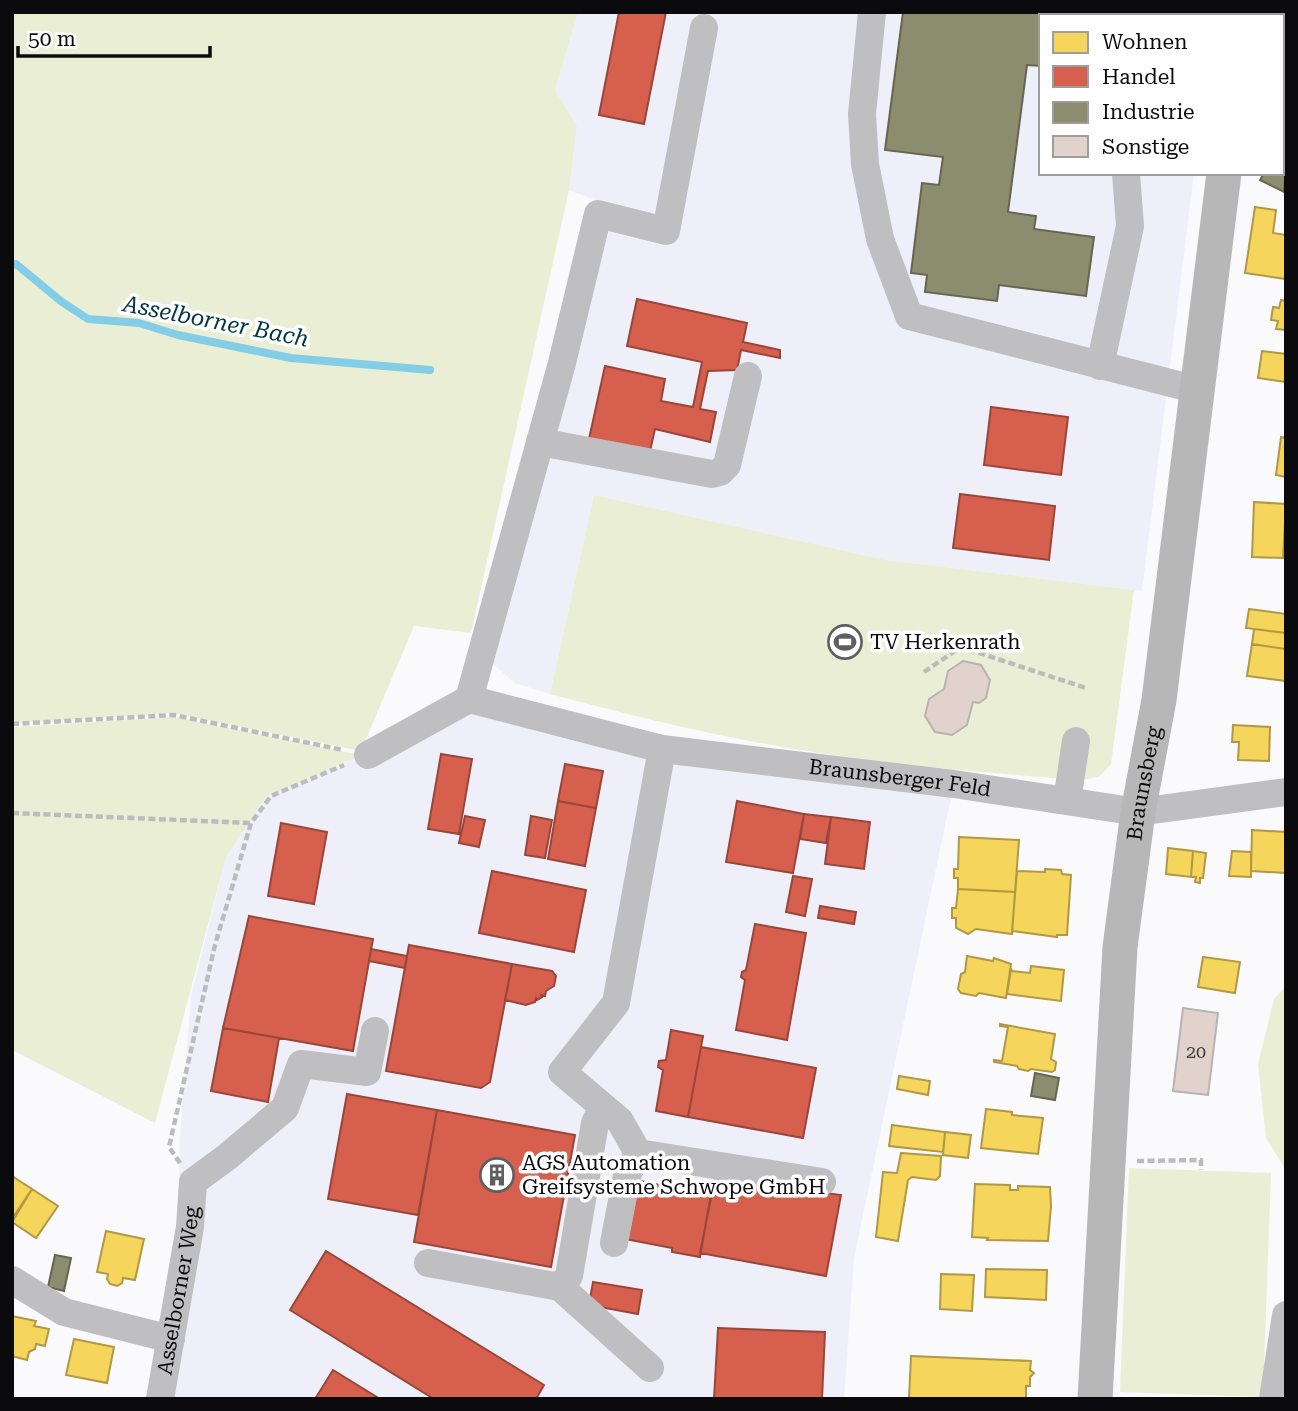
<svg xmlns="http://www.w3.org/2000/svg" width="1298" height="1411" viewBox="0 0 1298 1411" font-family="'Roboto Serif',serif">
  <rect width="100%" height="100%" fill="#fafafd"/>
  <!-- built -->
  <path fill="#efeff9" d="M578,12H1213L1212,16H1041V173H1194L1142,591L886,560L594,495L550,694L515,683L486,658L605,204L569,190L577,126L555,90Z
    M447,699L953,788L854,1258L844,1399H165L175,1341L180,1134L191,996L226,857L266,797L360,755Z"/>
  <!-- green -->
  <path fill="#eaeed4" d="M12,12H578L555,90L577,126L569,190L471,633L414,626L361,751L174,713L12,723Z
    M594,495L886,560L1134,590L1111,764L1100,776L1084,780C983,773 883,764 783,747C705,734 627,714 550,694Z
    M175,717L360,755L266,797L226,857L155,1123L12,1050V727Z
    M1286,986V1170L1266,1138L1258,1064L1274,999Z
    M1129,1168L1271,1173L1263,1397L1120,1392Z"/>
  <!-- homes -->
  <path fill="#f6d55c" stroke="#b09844" stroke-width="2" d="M1286,127V169L1282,167V135Z
    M1255,207L1276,210L1273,233L1286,235V279L1245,273Z
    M1281,300L1286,301V330L1276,329L1278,321L1271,320L1273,307L1279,308Z
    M1262,351L1286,354V382L1258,378Z
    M1281,437L1286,438V477L1276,475Z
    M1254,502L1286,504L1283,558L1252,557Z
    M1249,609L1286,614V633L1246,628Z
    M1254,629L1286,633V649L1252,644Z
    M1252,644L1286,649V681L1247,676Z
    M1233,725L1270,727L1269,761L1238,760L1239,742H1232Z
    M1252,830L1286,832V873L1251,871Z
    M959,837L1019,840L1015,892L958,889V878H954V869H958Z
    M1168,848L1193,851L1191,877L1166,874Z
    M1193,851L1206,853L1203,878H1200V883L1195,882L1196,877H1191Z
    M1232,851L1251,852V877L1229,876Z
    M1045,869L1061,870L1062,874L1071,875L1067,935H1057V937L1012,931L1017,871L1045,872Z
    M958,889L1015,892L1012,934L976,929L968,934L956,928V918H952V908H956Z
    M967,956L993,961L994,958L1011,964L1006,998L979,993L976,996L961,993L958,989L961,974L965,972Z
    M1203,957L1240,962L1235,993L1198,987Z
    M1031,966L1064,970L1061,1001L1007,994L1011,969L1012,971L1030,973Z
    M1000,1024L1055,1034L1051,1059L1056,1062L1055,1070L1052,1072L1031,1069L1028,1071L1019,1069L1017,1066L994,1062V1060L1002,1061L1008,1027L1000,1026Z
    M899,1076L930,1081L928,1095L897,1089Z
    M986,1109L1012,1112V1115L1043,1118L1038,1154L981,1148Z
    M892,1125L945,1132L943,1152L889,1146Z
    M945,1132L971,1135L968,1158L943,1155Z
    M901,1153L941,1156L940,1176L936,1180L912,1177L908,1180L898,1241L876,1237L883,1172L897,1173Z
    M12,1176L32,1189L12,1219Z
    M975,1184L1010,1185V1190H1018V1186L1050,1187L1051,1206L1048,1241L987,1240L988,1238L972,1237Z
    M32,1189L58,1206L36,1238L12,1222Z
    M106,1231L144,1239L135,1280L123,1278L122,1283L117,1286L110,1284L107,1279L108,1274L97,1272Z
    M986,1269L1047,1270L1046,1300L985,1297Z
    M941,1274L974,1275L972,1311L940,1309Z
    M12,1316L36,1321L34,1326L49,1329L45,1346L36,1344L35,1349L29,1352L27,1360L12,1356Z
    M74,1339L114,1347L107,1383L66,1375Z
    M911,1356L1031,1361L1030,1370L1034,1373L1030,1377V1386H1026V1399H909Z"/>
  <!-- shops -->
  <path fill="#d6604d" stroke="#99463a" stroke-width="2" d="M619,12H666L644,124L599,115Z
    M637,299L747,323L743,342L780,350V358L741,350L737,370L708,371L700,409L716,412L710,442L655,429L650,451L589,439L605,366L665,379L661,401L693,407L702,362L627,346Z
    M991,407L1068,417L1061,475L984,465Z
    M960,494L1055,506L1049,560L953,548Z
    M441,754L472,759L459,834L428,829Z
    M565,764L603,771L596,808L558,801Z
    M558,801L596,808L585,866L548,859Z
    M737,801L804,814L793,873L726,862Z
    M804,814L831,817L826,843L800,839Z
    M465,816L485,820L479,847L459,843Z
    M531,816L552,820L545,858L525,855Z
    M831,817L870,822L864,869L825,864Z
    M281,823L327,832L314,904L268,896Z
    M492,871L586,890L574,952L479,933Z
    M793,876L812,879L805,916L786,912Z
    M820,906L856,912L854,924L818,918Z
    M249,916L373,939L353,1051L223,1028Z
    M755,924L806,933L787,1040L736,1030L745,980L741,977L742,972L746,970Z
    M409,945L512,964L490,1082L481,1088L386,1071Z
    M371,949L407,956L405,968L369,961Z
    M512,964L552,971L556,976L554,986L546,991L545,996L541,995L542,997L537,1000L536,998L535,1002L526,1005L505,1000Z
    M223,1028L279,1038L268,1102L211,1091Z
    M671,1030L703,1036L688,1117L656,1111L663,1070L658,1067L659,1061L666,1060Z
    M701,1047L816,1068L803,1138L688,1117Z
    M347,1094L437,1110L418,1215L328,1199Z
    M437,1110L575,1135L551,1267L414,1242Z
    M715,1178L841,1195L826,1276L700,1253Z
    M631,1179L665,1186L672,1181L677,1188L711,1194L700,1257L672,1252V1248L620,1238Z
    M326,1251L544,1385L536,1399H434L290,1310Z
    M593,1282L642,1290L638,1314L589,1305Z
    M718,1328L825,1332L822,1399H714Z
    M333,1370L380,1399H315Z"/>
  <!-- industry -->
  <path fill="#8c8c6e" stroke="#656551" stroke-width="2" d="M903,12H1120L1119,16H1041V66L1027,65L1008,212L1036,216L1034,229L1094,237L1086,296L999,285L997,301L925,292L927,275L911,273L922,183L939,185L943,157L885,150Z
    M1282,167L1286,169L1284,192L1260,180L1264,173H1282Z
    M1035,1073L1059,1078L1055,1100L1031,1096Z
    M55,1255L71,1258L64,1291L48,1287Z"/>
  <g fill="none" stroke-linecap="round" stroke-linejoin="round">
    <!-- stream -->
    <path stroke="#83cee6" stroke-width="8" d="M12,264H16L62,302L88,319L139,323L178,335L291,358L430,370"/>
  </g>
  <!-- building -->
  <path fill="#e2d2cc" stroke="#b5b4b4" stroke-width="2" d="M963,661L981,665L990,680L986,698L979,703L973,702L967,725L952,735L935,732L925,716L929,699L944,689L948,671Z
    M1183,1008L1218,1013L1208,1095L1173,1091Z"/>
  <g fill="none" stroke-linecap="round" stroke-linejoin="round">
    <!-- path -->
    <path stroke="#bdbcbd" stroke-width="4.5" stroke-dasharray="7 3.5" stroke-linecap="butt" d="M924,672L961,647L1086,688
      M12,724L174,715L343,750
      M12,813L251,823
      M1137,1161L1201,1160V1170
      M180,1163L169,1147L215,945L251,823L271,796L344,765"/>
    <!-- minor -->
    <g stroke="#bfbec0" stroke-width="28">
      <path d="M872,12L862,114L865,164L880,239L909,316L1198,390"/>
      <path d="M1149,16V12"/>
      <path d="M1100,366L1130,226L1126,173"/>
      <path d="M540,442L712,474L720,472L727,465L748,376"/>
      <path id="s1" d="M469,699L662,749L954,784L1138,812L1286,792"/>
      <path d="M662,749L616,1003L562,1072L620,1121L638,1153L822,1182"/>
      <path d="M368,755L469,699L562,363L598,214L666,231L704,28"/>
      <path d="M1067,801L1076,741"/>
      <path d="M614,1243L627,1175L638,1153"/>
      <path d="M428,1263L560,1287L569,1276L595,1123L603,1107"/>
      <path d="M12,1280L64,1312L171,1339"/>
      <path d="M560,1287L650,1368"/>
      <path id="s2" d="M160,1399L190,1227L193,1182L227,1157L285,1108L301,1064L367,1072L375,1031"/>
      <path d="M1273,1399L1286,1315"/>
    </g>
    <!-- major -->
    <g stroke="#b8b7b8" stroke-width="35">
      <path d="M1244,16V12"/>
      <path id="s3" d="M1095,1399L1120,947L1138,812L1159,700L1224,173"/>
    </g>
  </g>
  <!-- icons -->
  <defs>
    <g id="stadium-ring" transform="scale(1.75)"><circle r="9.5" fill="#fff" stroke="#5f5f61" stroke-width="1.5"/><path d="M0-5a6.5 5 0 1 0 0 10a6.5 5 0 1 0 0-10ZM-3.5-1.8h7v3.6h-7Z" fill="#5f5f61"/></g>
    <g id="building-ring" transform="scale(1.75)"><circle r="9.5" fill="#fff" stroke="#5f5f61" stroke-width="1.5"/><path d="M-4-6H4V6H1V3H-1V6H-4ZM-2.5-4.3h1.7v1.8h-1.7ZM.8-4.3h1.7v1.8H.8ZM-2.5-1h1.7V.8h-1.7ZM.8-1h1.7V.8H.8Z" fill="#5f5f61"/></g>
  </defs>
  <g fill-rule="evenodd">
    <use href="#stadium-ring" x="845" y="642"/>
    <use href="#building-ring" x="497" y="1175"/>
  </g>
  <g text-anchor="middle" stroke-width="7" stroke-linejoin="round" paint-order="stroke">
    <!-- number labels -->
    <g font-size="18" fill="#413d3d">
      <text x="1196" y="1058">20</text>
    </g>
    <!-- poi labels -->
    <g font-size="21" fill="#0b0b0d" stroke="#fff" text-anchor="start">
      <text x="870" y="649">TV Herkenrath</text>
      <text x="522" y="1170">AGS Automation<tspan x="522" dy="24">Greifsysteme Schwope GmbH</tspan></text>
    </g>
    <!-- street labels -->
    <g font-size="21" fill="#0b0b0d" stroke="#fff">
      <text dy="7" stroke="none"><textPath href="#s1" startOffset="439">Braunsberger Feld</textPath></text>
      <text dy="7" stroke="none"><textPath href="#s3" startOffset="618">Braunsberg</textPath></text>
      <text dy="7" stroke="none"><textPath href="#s2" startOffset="110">Asselborner Weg</textPath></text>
    </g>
    <!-- water labels -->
    <g font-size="23" font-style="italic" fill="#023543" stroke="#fff">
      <text transform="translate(216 321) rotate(11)" y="8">Asselborner Bach</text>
    </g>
  </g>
  <!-- border -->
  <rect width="1298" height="1411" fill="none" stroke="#0b0b0d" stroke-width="28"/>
  <!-- legend -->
  <rect x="1039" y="14" width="245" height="161" fill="#ffffff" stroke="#9d9d9e" stroke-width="2"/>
  <rect x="1053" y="32" width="35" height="21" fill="#f6d55c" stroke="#9d9d9e" stroke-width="2"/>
  <text x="1102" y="49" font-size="21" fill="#0b0b0d">Wohnen</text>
  <rect x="1053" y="66" width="35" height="21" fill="#d6604d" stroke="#9d9d9e" stroke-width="2"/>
  <text x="1102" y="84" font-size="21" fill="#0b0b0d">Handel</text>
  <rect x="1053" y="102" width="35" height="21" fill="#8c8c6e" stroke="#9d9d9e" stroke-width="2"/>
  <text x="1102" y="119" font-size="21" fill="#0b0b0d">Industrie</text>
  <rect x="1053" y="136" width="35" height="21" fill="#e2d2cc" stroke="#9d9d9e" stroke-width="2"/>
  <text x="1102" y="154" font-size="21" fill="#0b0b0d">Sonstige</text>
  <!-- scale -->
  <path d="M18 46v10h192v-10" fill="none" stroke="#0b0b0d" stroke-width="3.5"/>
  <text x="28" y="46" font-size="21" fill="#0b0b0d" stroke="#ffffff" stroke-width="5" paint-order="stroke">50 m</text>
</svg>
